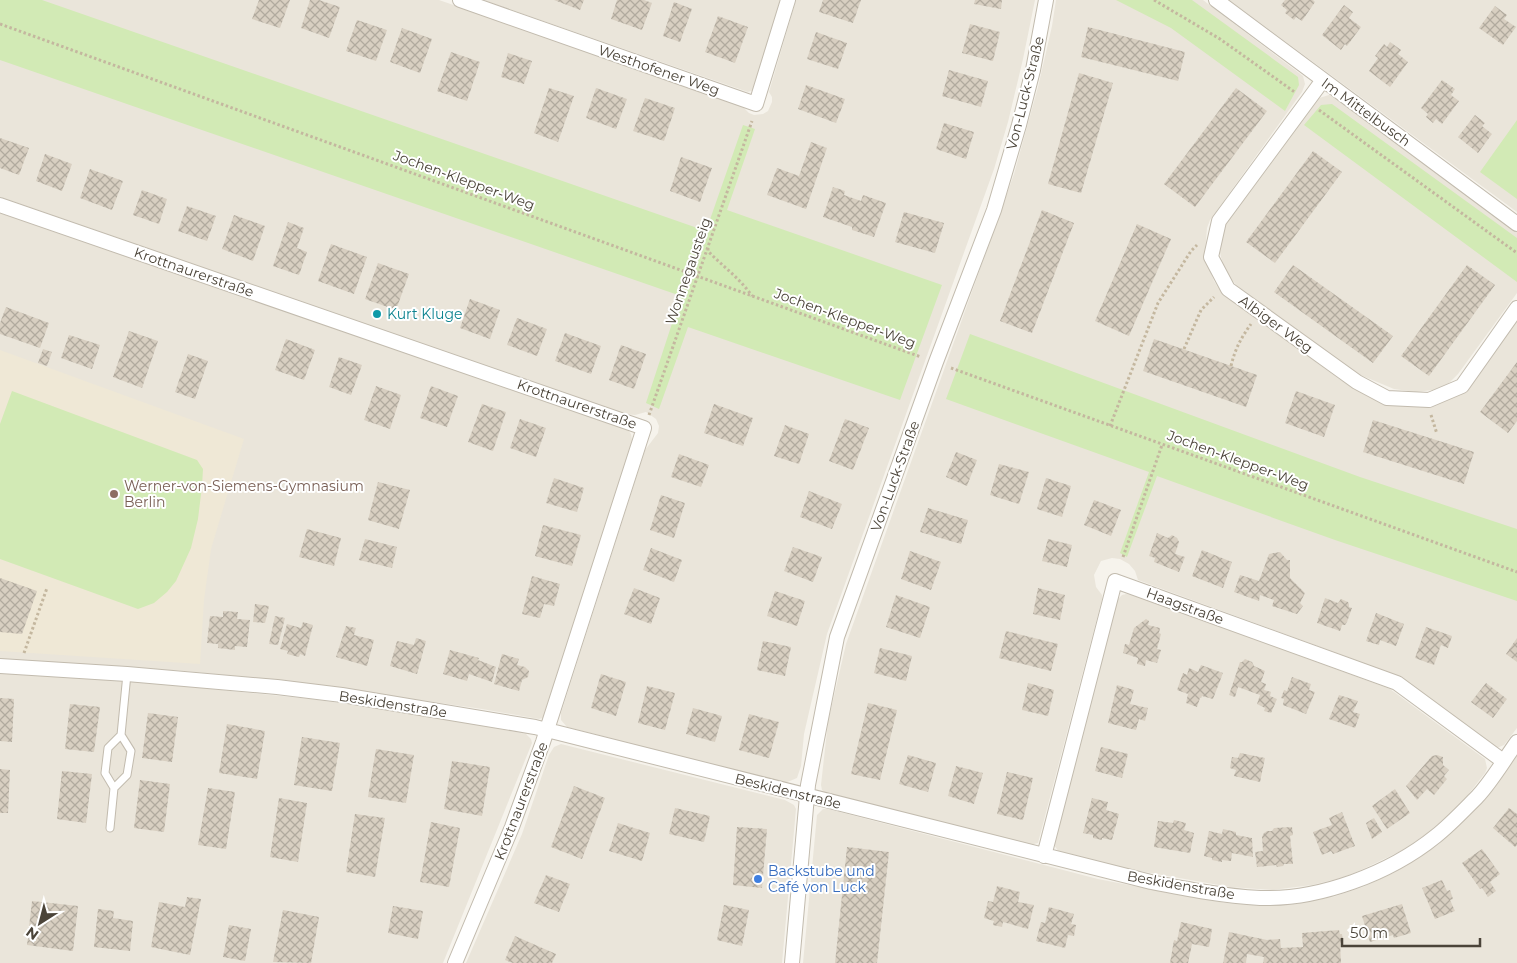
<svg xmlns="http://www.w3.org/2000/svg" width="1517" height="963" viewBox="0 0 1517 963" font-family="Montserrat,sans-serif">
  <defs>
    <pattern id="building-cross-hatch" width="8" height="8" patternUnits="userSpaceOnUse" patternTransform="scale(1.25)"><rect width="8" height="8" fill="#d8cfc1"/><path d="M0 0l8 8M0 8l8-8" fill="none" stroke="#b1aa9e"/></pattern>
  </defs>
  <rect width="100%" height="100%" fill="#f6f3ec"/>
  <!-- residential -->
  <path fill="#eae5da" d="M0,0H439L742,106L749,113L754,115L763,114L768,111L772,102V97L769,92L796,0H1035L1023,59L1008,122L994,169L827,634L804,734L801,766L797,778L785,783L567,727L561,720V713L645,450L658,433L659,426L656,419L646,412L635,415L625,414L0,197Z
    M483,0H780L754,90L748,92Z
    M1056,0H1203L1303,76L1305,84L1302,92L1210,220L1207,228L1205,253L1207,263L1214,281L1219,289L1231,300L1339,379L1364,394L1391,403L1412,407L1426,406L1441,403L1458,395L1517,319V728L1504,745L1497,748L1492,747L1396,675L1138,580L1135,571L1129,564L1120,559L1112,558L1101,561L1094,575L1096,587L1102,595V599L1038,843L1030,845L826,794L822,790L821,785L828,722L846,644L1014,174L1038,87L1052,26Z
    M1229,0H1517V212Z
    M1329,95L1333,96L1517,232V293L1458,374L1448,384L1433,390L1416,392L1394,389L1358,374L1243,292L1229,277L1222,261L1220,253L1222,235L1225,225L1316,99Z
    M0,213L628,430L631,434L632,440L631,445L548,708L543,718L539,719L482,709L302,683L185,671L0,659Z
    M1126,594L1135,595L1390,689L1485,759L1487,768L1485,773L1460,805L1425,835L1401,851L1361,870L1341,878L1312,885L1272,890L1230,887L1134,870L1059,852L1054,845L1116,601L1122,595Z
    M0,673L142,682L311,699L430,716L526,734L531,739L532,743L443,963H0Z
    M561,744L785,800L794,805L796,809L782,963H466L522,834L549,755L554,747Z
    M1517,755V963H803L817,815L823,809H828L1098,879L1180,895L1226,903L1266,906L1294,904L1333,897L1363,887L1393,873L1418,858L1439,844L1484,799Z"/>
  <!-- education -->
  <path fill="#efe8d6" d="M0,350L244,439L211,549L204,600L200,664L0,651Z"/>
  <!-- park -->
  <path fill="#d2eab5" d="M0,0H42L706,231L743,125L755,129L727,210L942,285L900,400L688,327L659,409L646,403L681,296L0,60Z
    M1116,0H1192L1298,77L1299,85L1285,111L1171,28Z
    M1332,104L1517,238V282L1304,125L1321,105Z
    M1517,120V199L1480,172Z
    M970,334L1360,477L1517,529V601L1335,540L1157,476L1127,557L1120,553L1149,472L946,399Z
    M12,391L197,460L203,469L202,486L198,519L191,548L176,581L167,592L154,603L138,609L0,559V424Z"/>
  <!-- building -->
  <path fill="url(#building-cross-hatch)" d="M259,0H290L280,28L252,19Z
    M310,0H319L340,7L329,38L301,28Z
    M554,0H584L580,10Z
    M617,0H644L652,3L642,30L611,19Z
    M823,0H861L853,23L819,12Z
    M975,0H1002L1001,9L974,4Z
    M1285,0H1313L1315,2L1302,21L1296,17L1294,20L1285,13L1287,10L1281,5Z
    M674,2L692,9L680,42L663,36Z
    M1344,5L1353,12L1349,18L1361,27L1347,46L1345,44L1341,50L1322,35Z
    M1495,6L1507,15L1504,19L1516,27L1503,45L1479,28Z
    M718,16L748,27L735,63L705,52Z
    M357,20L387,30L376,61L346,51Z
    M970,24L1000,32L993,61L962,53Z
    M1088,27L1185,52L1178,81L1081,57Z
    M402,28L432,39L420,73L390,62Z
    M816,32L847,43L838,69L807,59Z
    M1390,42L1401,50L1398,54L1408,62L1390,87L1369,71L1378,58L1375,56L1384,44L1387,47Z
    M451,52L480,62L467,101L437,91Z
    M508,53L532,61L524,84L501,77Z
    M949,70L988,81L981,107L942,96Z
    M1079,73L1113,83L1081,193L1048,184Z
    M1442,80L1455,89L1451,95L1459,101L1442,124L1436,119L1433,123L1426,117L1428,114L1421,108Z
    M806,85L845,99L836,123L798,109Z
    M549,88L574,96L558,142L534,133Z
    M596,88L627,99L616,129L586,118Z
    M1236,88L1267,111L1195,207L1164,184Z
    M645,98L675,108L664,141L633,131Z
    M1475,115L1485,123L1482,126L1492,134L1478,153L1458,137Z
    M944,123L974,132L966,159L936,149Z
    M0,138L29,148L19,175L0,168Z
    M811,142L827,148L806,209L767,195L777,168L799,176Z
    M1313,151L1342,172L1275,263L1246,242Z
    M45,154L72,164L62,191L36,181Z
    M681,157L712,168L700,202L670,191Z
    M90,169L123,181L112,210L80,198Z
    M833,187L845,191L844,195L861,201L863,195L886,203L874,237L852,230V227L823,217Z
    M142,190L167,199L159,224L133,215Z
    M187,206L216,216L207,241L178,231Z
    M1042,210L1074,223L1032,333L1000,321Z
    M904,212L944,223L935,253L895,242Z
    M234,215L265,226L253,261L222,249Z
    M288,222L304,228L297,248L307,252L299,275L273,266Z
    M1137,224L1171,239L1129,336L1095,321Z
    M331,244L367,257L354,294L318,281Z
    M378,263L409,274L396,310L365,299Z
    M1293,265L1393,336L1373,363L1274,292Z
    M1467,265L1495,285L1429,376L1401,356Z
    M470,299L500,310L490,339L460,328Z
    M6,307L49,323L40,348L0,334V323Z
    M517,318L547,329L537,356L507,345Z
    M129,331L158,341L142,388L113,377Z
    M565,333L601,346L591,374L555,361Z
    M69,335L100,345L92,369L61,358Z
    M286,339L315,350L304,380L275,370Z
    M1154,339L1257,375L1246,407L1143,371Z
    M621,345L646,354L634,389L609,380Z
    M43,349L52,352L47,366L38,363Z
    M188,354L208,361L195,399L175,392Z
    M339,357L362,365L351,395L329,387Z
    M1517,362V421L1508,433L1480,412Z
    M376,386L401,395L390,429L364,420Z
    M431,386L458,396L447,427L420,418Z
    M1296,391L1335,405L1324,437L1285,423Z
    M482,404L506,412L493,451L468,442Z
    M714,404L753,418L743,446L704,433Z
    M520,419L546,428L536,457L510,448Z
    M845,419L869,428L853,470L829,461Z
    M1373,420L1474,452L1464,484L1363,452Z
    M785,425L809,434L799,464L774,456Z
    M956,452L977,460L967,486L946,477Z
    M679,454L709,465L701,487L671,477Z
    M999,464L1029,472L1019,504L990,495Z
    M554,478L584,488L577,512L546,503Z
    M1046,478L1071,486L1062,517L1037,509Z
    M378,482L410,490L399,529L368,520Z
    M809,491L842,504L832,529L800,517Z
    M661,495L685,503L674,538L650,530Z
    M1094,500L1121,510L1111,536L1084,525Z
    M928,508L968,520L961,544L920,532Z
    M543,525L581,535L572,566L535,556Z
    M307,529L341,538L334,566L299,557Z
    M1157,533L1168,538L1172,535L1177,538L1179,542L1175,554L1185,557L1179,572L1154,562L1155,558L1149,556Z
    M365,539L397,547L392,568L359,560Z
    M1048,539L1072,545L1067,567L1042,561Z
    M793,547L822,557L813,582L784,571Z
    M651,548L682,560L674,582L643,570Z
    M1202,550L1232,562L1223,588L1192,576Z
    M910,551L941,562L931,590L901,579Z
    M1280,552L1287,560H1290V578L1305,593L1300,603L1303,606L1297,614L1272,606L1274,600L1260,595L1259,601L1234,592L1240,575L1259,581L1269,554Z
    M532,576L560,584L554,606L544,604L540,618L522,614Z
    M0,578L37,591L22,634L0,632Z
    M634,588L660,598L651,624L624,614Z
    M1038,588L1065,595L1060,620L1033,614Z
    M775,591L805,601L797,626L767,616Z
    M896,595L930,607L920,638L886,627Z
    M1325,598L1338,603L1341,599L1348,602L1349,604V607L1352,608L1347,622L1345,625H1342L1340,631L1317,623Z
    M255,604L269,606L265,623L253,622Z
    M223,611L238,612L237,619L250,620L247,647L235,646V650L218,648V644L207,643L210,616L223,617Z
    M1376,613L1404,624L1396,646L1380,640L1379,645L1366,641Z
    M275,616L285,618L278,645L269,644Z
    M1146,619L1149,621L1148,625L1160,628L1159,633L1161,634L1157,649L1161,650L1157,663L1146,660L1145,666L1137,664L1138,658L1123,653L1125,644L1129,645L1134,628Z
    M303,622L313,625L305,656L300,654L299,657L287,654L288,651L280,649L287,624L301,628Z
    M346,626L356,628L354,635L374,640L367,666L336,657Z
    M1426,627L1452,636L1448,648L1441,645L1434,665L1415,658Z
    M1006,631L1058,644L1051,671L999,658Z
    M416,638L426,641L417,674L390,666L397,641L414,645Z
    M1517,638V662L1506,654Z
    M763,641L791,647L785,676L757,670Z
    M880,648L912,656L906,681L874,673Z
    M450,650L479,658L478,660L496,667L492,682L469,674L467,681L443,674Z
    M502,654L519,659L517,665L525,667L529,671L528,677L522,680L519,691L494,684Z
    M1245,659L1252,662L1254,666L1265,671L1261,682L1266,684L1264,690L1271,692L1270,696L1277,699L1271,713L1264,711L1265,708L1257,704L1260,695L1238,687L1235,697L1229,695L1240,662H1242Z
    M1201,665L1223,673L1213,699L1202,696L1201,698H1200L1197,707L1186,703L1188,694L1177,690L1183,673L1187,675L1189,668L1198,672Z
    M601,674L626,682L616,716L591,708Z
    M1292,677L1311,684L1309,690L1315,692L1306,714L1283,705L1284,699L1281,698L1284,690L1287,691Z
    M1028,683L1054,690L1048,716L1022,710Z
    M1486,683L1507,699L1493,718L1471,702Z
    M1117,685L1134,690L1130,704L1148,708L1145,721L1139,719L1136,730L1108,723Z
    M647,686L675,693L665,730L638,723Z
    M1339,695L1358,701L1353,712L1360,714L1355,728L1329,719Z
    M0,698L14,699L12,742L0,741Z
    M868,703L897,710L880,780L851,774Z
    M70,704L100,707L94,752L65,749Z
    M693,708L722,716L715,742L686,734Z
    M148,713L178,717L172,762L142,758Z
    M749,714L779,722L769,758L739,750Z
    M227,724L265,731L257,779L219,773Z
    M302,737L340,743L332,791L294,785Z
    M1101,747L1128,754L1122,778L1095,771Z
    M376,749L414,755L406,803L368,797Z
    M1240,753L1265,758L1260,782L1234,776L1236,770L1230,768L1232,757L1238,758Z
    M908,755L936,763L928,792L899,784Z
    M1437,755L1443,757V765L1449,770L1444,776L1447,779L1434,795L1427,789L1417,800L1406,786L1432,756Z
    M452,761L490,767L482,816L444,809Z
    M956,766L983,773L974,804L948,796Z
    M0,769L10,770L8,813H0Z
    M62,771L92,774L86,823L57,819Z
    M1007,772L1033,778L1023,820L997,814Z
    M140,780L170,784L164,832L134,828Z
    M574,786L605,798L582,859L551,847Z
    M208,788L235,792L226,849L198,845Z
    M1395,789L1410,813L1387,829L1372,806Z
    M279,798L307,803L298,862L270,857Z
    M1092,798L1108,802L1106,810L1119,814L1112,840L1102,838V840L1093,838V835L1083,833Z
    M675,808L710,816L704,842L669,834Z
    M1509,808L1517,814V845L1515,847L1493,828Z
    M1342,812L1355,846L1333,854L1331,851L1322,855L1313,832L1332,825L1329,818Z
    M355,814L385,818L375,877L346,872Z
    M1374,818L1382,832L1372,839L1366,823Z
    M1174,820L1186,823L1184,830L1194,833L1190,853L1154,847L1158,821L1173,823Z
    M431,822L460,828L449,887L420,882Z
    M618,823L650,833L642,861L609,851Z
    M737,827L767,829L762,888L733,885Z
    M1292,827L1293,835L1290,836L1293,864H1284L1283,866L1277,867L1276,865L1257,867L1255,852L1263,851L1262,837L1264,833L1267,831H1272L1274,828Z
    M1223,829L1236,832V835L1252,838L1253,857L1232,853L1231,861L1222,860V862L1212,860V858L1204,856L1209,831L1222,834Z
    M847,847L889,852L877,963H835Z
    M1482,849L1500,874L1490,882L1496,891L1488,897L1482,888L1480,889L1462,863Z
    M546,875L570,884L559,912L534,903Z
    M1442,880L1447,891L1450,890L1453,899L1450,900L1455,911L1435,919L1422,888Z
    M997,886L1020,892L1018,902L1034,905L1028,929L1003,922L1002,927L993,925L994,921L984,918L988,901L993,902Z
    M187,897L201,899L190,955L151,947L159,902L185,907Z
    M32,901L78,906L73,951L27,945Z
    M1402,904L1411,933L1394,938L1393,935L1370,942L1362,916Z
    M724,905L749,910L742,946L717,940Z
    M393,906L423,911L418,939L388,933Z
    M1049,907L1074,914L1071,924L1076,925L1074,936L1068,935L1065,948L1036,941L1041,922L1045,923Z
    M98,909L114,911L113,918L133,921L130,951L94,947Z
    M283,910L319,917L311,963L273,962Z
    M1181,922L1212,929L1209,947L1192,944L1188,963H1170L1174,940L1177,941Z
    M229,925L251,929L245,961L223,957Z
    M1339,930L1340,934H1342L1343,943H1340L1341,963H1263L1264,957L1247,954L1246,963H1223L1229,932L1267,940L1280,939L1281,948L1303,947L1302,933Z
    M515,936L556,954L552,963H513L505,960Z"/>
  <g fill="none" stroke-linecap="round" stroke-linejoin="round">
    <!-- service casing -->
    <g stroke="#c2bbae" stroke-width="9">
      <path id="service" d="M121,735L131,751L127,775L114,788L105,773L108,748L121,735L127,674
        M110,828L114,788"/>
    </g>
    <!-- minor casing -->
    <g stroke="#c2bbae" stroke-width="16">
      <path id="minor" d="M460,0L756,104L788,0
        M1216,0L1517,224
        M1323,80L1219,221L1211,257L1228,289L1357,382L1387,398L1429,400L1462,386L1517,308
        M0,205L644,428L543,742L512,827L455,963
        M0,666L127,674L277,687L342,695L535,727L1151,882C1187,889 1223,896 1260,898C1319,900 1389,874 1436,836C1450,825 1464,810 1477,797C1492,781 1504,760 1517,742
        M1044,856L1115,581L1397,683L1503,761
        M792,963L808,785L837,637L936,362L994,210L1019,125L1033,70L1046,0"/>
    </g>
    <!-- path -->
    <path stroke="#c4b79f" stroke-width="3" stroke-dasharray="2.5 2.5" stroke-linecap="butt" d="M1154,0L1220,39L1296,93
      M0,24L921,357
      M1319,110L1517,253
      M708,248V251C722,266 740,278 752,296
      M1184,349L1201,310L1214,297
      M1231,366C1235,349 1241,338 1251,324
      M951,368L1517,572
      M649,415L752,121
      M1431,415L1437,434
      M1110,426L1158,303L1191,251L1197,245
      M1123,557L1162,445
      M24,653L47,588"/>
    <!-- service -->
    <use href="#service" stroke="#fff" stroke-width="7"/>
    <!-- minor -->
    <use href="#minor" stroke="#fff" stroke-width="14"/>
  </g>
  <!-- markers -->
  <circle fill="#0f9aa8" stroke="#fff" stroke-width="2" cx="377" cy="314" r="5"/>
  <circle fill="#8d6e63" stroke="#fff" stroke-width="2" cx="114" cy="494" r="5"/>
  <circle fill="#3f7fe0" stroke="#fff" stroke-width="2" cx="758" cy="879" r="5"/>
  <g text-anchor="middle" stroke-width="4" stroke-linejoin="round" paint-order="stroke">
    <!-- street labels -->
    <g font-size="14" fill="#4b4439" stroke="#fff">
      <text transform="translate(659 70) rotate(19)" y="5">Westhofener Weg</text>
      <text transform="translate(1025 93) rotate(-76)" y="5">Von-Luck-Straße</text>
      <text transform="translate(1366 112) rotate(36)" y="5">Im Mittelbusch</text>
      <text transform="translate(464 180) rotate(20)" y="5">Jochen-Klepper-Weg</text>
      <text transform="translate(688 271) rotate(-71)" y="5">Wonnegausteig</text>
      <text transform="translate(194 272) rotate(19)" y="5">Krottnaurerstraße</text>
      <text transform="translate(845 318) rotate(20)" y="5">Jochen-Klepper-Weg</text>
      <text transform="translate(1276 324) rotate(36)" y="5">Albiger Weg</text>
      <text transform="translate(577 404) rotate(19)" y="5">Krottnaurerstraße</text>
      <text transform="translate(1238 460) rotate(20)" y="5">Jochen-Klepper-Weg</text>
      <text transform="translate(895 476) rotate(-70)" y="5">Von-Luck-Straße</text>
      <text transform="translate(1185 606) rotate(20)" y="5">Haagstraße</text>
      <text transform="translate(393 704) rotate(9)" y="5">Beskidenstraße</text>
      <text transform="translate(788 791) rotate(14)" y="5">Beskidenstraße</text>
      <text transform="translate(521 801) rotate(-69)" y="5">Krottnaurerstraße</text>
      <text transform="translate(1181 885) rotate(10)" y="5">Beskidenstraße</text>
    </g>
    <!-- culture labels -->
    <g font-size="14" fill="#0d838f" stroke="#fff" text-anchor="start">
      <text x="387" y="319">Kurt Kluge</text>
    </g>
    <!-- education labels -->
    <g font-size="14" fill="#785e54" stroke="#fff" text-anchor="start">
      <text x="124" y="491">Werner-von-Siemens-Gymnasium<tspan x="124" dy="16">Berlin</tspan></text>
    </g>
    <!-- shop labels -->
    <g font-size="14" fill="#366cbe" stroke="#fff" text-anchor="start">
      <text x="768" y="876">Backstube und<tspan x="768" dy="16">Café von Luck</tspan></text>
    </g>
  </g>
  <!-- north arrow -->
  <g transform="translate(40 923) rotate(216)" stroke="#ffffff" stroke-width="4" paint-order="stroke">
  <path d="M0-4L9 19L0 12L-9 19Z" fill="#4b4439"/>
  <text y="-8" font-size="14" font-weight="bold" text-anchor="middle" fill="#4b4439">N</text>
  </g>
  <!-- scale -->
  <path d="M1342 938v8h138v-8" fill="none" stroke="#4b4439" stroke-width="2.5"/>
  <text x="1350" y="938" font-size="15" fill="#4b4439" stroke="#ffffff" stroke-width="4" paint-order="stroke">50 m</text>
</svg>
